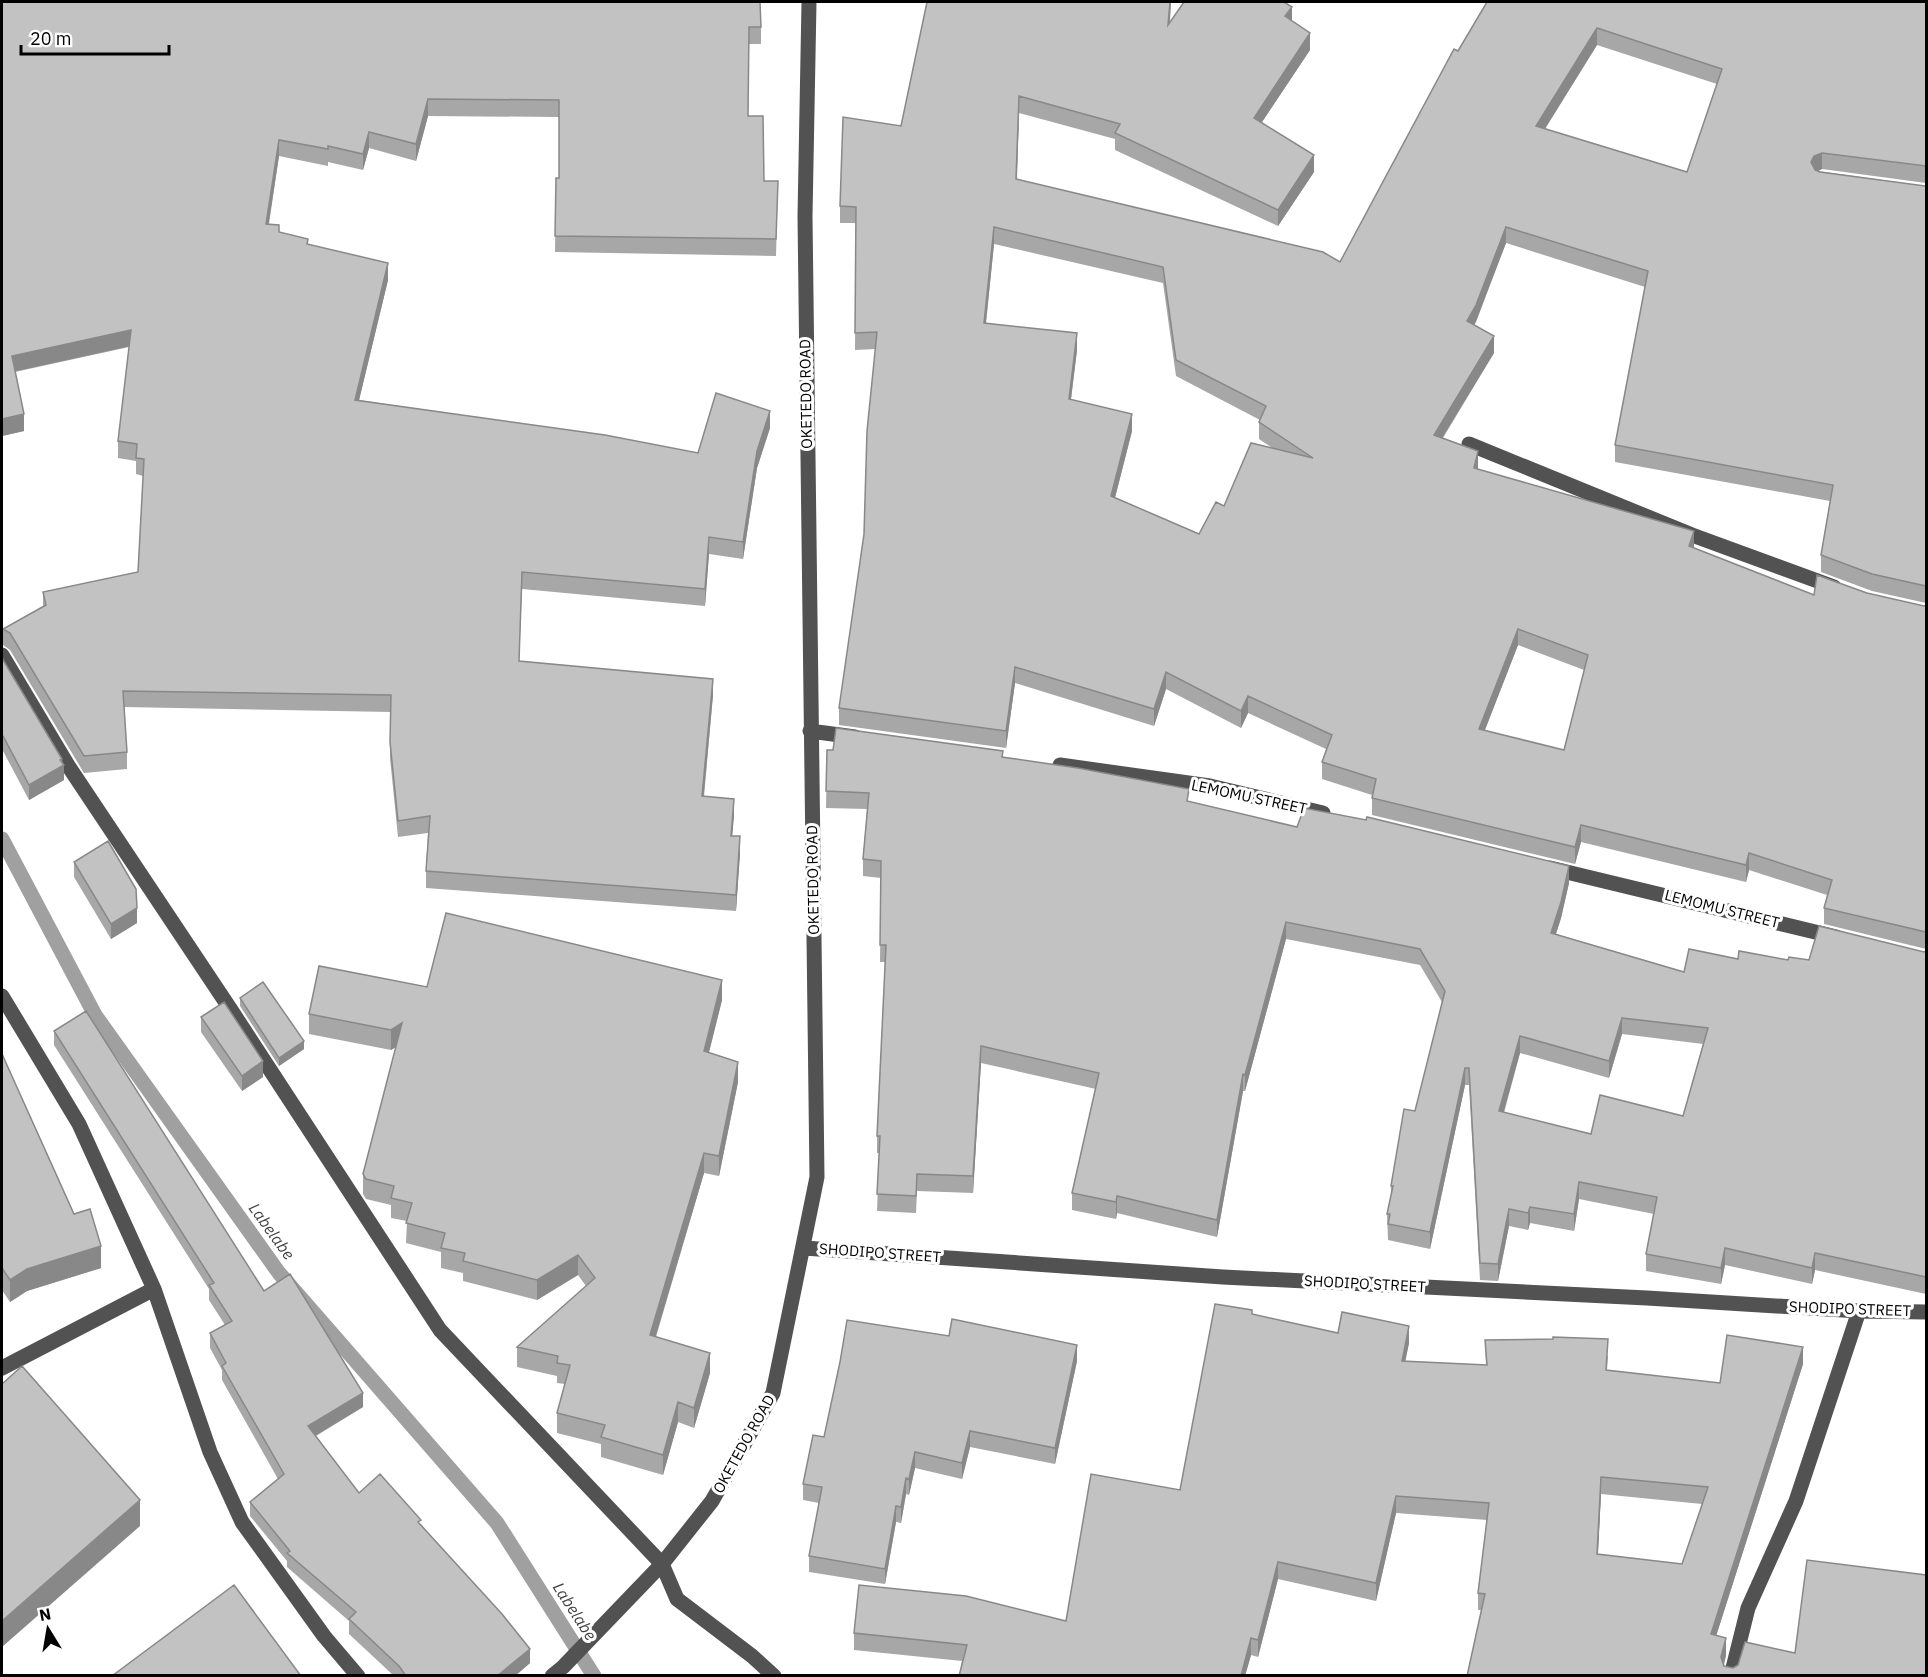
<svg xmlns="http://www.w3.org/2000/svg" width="1928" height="1677" viewBox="0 0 1928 1677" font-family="'IBM Plex Sans',sans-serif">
  <rect width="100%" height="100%" fill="#fff"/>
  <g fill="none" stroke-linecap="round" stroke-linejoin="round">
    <!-- stream -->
    <path stroke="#a0a0a0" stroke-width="15" d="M2,839L95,1015L279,1273L497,1523L594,1676"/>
    <!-- minor -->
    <path stroke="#525252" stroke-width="15" d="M1469,444L1692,535L1834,587
      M2,655L69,767L233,1013L440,1330L662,1564L677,1599L752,1656L774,1676
      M810,731L855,737
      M1060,765L1210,786L1323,813
      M1550,868L1836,937
      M2,996L79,1124L154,1289L210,1452L242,1522L324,1636L358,1676
      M804,1248L1223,1277L1647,1298L1859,1311L1926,1312
      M2,1368L154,1289
      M552,1676L563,1667L662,1564L712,1501L773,1393L817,1177L805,216L809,2
      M1731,1676L1748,1608L1796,1501L1859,1311"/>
  </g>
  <!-- wall -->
  <path fill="#a7a7a7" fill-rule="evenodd" d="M2,2L761,27V44H749L748,116L764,181H778L776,256L555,252L556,178H559V117L428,116L416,161L369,148L363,170L328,162V166L279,156L269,224L279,232L388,280L359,400L698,453L770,428L757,468L743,559L709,554L705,606L522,589L519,661L713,695L704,797L734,815L732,836L740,853L736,911L426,888V871L428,833L398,837L390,758L391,712L124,707L127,752V769L84,773L10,650L3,645V629L43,607V592L138,572L143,476L136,474V461L118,458V441L129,347L15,372L24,431L2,436Z
    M915,2H1171L1170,23L1292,21L1310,50L1262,122L1314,172L1278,226L1115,150V139L1019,113L1017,180L1340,262L1458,51L1488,2H1926V183L1822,169L1818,171L1925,186L1926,185V603L1872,591L1821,572V555L1830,501L1615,462V445L1645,287L1506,243L1474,325L1494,353L1443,438L1478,468V469L1694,548L1814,595L1867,593L1924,606L1926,605V949L1824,924V908L1827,895L1749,870L1746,882L1581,842L1575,864L1372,815V795L1322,779V762L1326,749L1248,713L1241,728L1166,689L1154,726L1015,683L1006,748L839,725V708L864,534L876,349L855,350L856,223H840V206L901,126L927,2ZM1597,45L1717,84L1687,172L1545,129ZM994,244L1163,283L1176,376L1260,420L1259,422V439L1274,449L1199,534L1115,498L1132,431L1071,399L1077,350L986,324ZM1518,645L1584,670L1564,750L1485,730Z
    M2,658L62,759L64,780L29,800L2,749Z
    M827,750L1003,757L1297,827L1569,883L1561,918L1556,934L1684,972L1738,959L1809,960L1926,951V1294L1815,1270L1812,1284L1725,1265L1721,1284L1646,1271V1254L1654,1214L1579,1199L1574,1231L1530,1223L1528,1230L1509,1226L1498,1281L1480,1280L1469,1085H1465L1430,1249L1388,1240L1387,1214L1391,1195V1186L1415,1111L1442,1002L1420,965L1286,939L1245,1091H1243L1217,1237L1117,1213L1116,1219L1072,1210V1193L1096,1089L981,1063L973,1193L917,1191L916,1213L877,1211L879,1153H877V1136L885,962H880L881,878L863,876V859L867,809L826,808ZM1622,1034L1703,1044L1683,1116L1591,1134L1504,1113L1520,1053L1609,1078Z
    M74,862L137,923L111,939L74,877Z
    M427,987L722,1000L709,1053L738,1082L719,1176L704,1173L656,1337L710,1373L694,1428L678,1422L663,1475L601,1457V1444L557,1433V1413L565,1384L557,1383V1376L517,1367V1347L586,1286L578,1275L537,1300L463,1281V1273L441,1268V1252L406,1243L407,1221L391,1218V1205L366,1199L363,1194V1174L396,1047L391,1050L309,1034V1014Z
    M240,998L304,1049L279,1066L240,1006Z
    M201,1017L263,1077L242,1091L201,1032Z
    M54,1031L264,1291L363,1407L316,1436L359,1493L421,1524L530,1663L515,1676H394L349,1634V1621L287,1567V1561L250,1516V1502L278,1479L222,1380V1370L210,1348V1333L225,1325L209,1300V1289L54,1045Z
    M2,1054L74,1214L101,1268L27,1291L10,1302L2,1290Z
    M1252,1314L1338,1333L1409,1343L1405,1361L1486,1365L1485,1340L1608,1356L1607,1370L1720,1383L1803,1364L1716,1636L1726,1655L1724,1666L1733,1668L1795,1653L1926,1676H1467L1481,1610H1478V1593L1487,1520L1396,1513L1376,1601L1278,1579L1258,1657L1251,1655L1245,1676H959L962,1661L854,1650V1633L1066,1621L1180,1490ZM1601,1494L1702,1504L1682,1564L1598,1554Z
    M1077,1361L1055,1464L970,1447L962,1479L915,1468L909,1495L906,1494L901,1523L896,1522L885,1584L809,1572V1556L819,1503L803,1500V1484L824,1437Z"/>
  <!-- shaded-wall -->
  <path fill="#888" d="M1170,2H1171L1168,42V25Z
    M1292,7V23L1285,16Z
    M1597,28V45L1536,143V126Z
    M1310,33V50L1254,134V118Z
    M1019,96V113L1016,196V179Z
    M428,99V116L416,161V144Z
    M369,132V148L363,170V154Z
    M279,140V156L266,240V224Z
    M1822,153V169L1814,173L1811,162L1814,156Z
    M1314,155V172L1278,226V210Z
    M994,227V244L984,340V323Z
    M1506,227V243L1476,322L1467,338V321Z
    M388,263V280L355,417V400Z
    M131,330V346L12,372V356Z
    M1077,333V350L1069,415V399Z
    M1494,336V353L1434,451V435Z
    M770,411V428L757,468L743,559V542L757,451Z
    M24,414V431L2,436V419Z
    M1132,414V431L1111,513V496Z
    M1478,451V468L1474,485V468Z
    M1694,531V548L1689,546Z
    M709,537V554L705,606V589Z
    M1518,629V645L1479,745V729Z
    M1015,667V683L1006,748V731Z
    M1166,672V689L1154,726V709Z
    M713,679V695L702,813V796Z
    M1248,696V713L1241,728V711Z
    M64,765V780L29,800V785Z
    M734,799V815L731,852V836Z
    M1581,825V842L1575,864V847Z
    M740,836V853L736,911V895Z
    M1749,853V870L1746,882V865Z
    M1569,866V883L1561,918L1551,949V933Z
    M137,908V923L111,939V924Z
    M1286,922V939L1245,1091V1075Z
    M722,980V1000L704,1071V1051Z
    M1622,1018V1034L1609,1078V1061Z
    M402,1023V1043L391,1050V1030Z
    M1520,1036V1053L1499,1128V1111Z
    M304,1041V1049L279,1066V1058Z
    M981,1046V1063L973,1193V1176Z
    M263,1061V1077L242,1091V1076Z
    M738,1062V1082L719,1176V1156Z
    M1465,1068V1085L1430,1249V1232Z
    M1243,1074V1091L1217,1237V1220Z
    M704,1153V1173L650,1355V1335Z
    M1579,1182V1199L1574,1231V1214Z
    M1117,1196V1213L1116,1219V1202Z
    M1530,1207V1223L1528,1230V1213Z
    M1509,1209V1226L1498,1281V1264Z
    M101,1246V1268L27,1291L10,1302V1280L27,1269Z
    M1725,1248V1265L1721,1284V1268Z
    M1815,1253V1270L1812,1284V1268Z
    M578,1255V1275L537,1300V1280Z
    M1409,1326V1343L1402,1378V1361Z
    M1077,1345V1361L1055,1464V1448Z
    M1803,1347V1364L1711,1652V1634Z
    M710,1353V1373L694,1428V1408Z
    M363,1393V1407L308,1440V1426Z
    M678,1402V1422L663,1475V1455Z
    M970,1431V1447L962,1479V1463Z
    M915,1452V1468L909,1495V1479Z
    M1601,1477V1494L1597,1571V1554Z
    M906,1478V1494L901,1523V1507Z
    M1396,1496V1513L1376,1601V1583Z
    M140,1500V1526L2,1647V1621Z
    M896,1506V1522L885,1584V1569Z
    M1278,1562V1579L1258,1657V1640Z
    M1251,1638V1655L1245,1676H1241Z
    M1726,1638V1655L1721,1674V1657Z
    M530,1649V1663L515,1676H497Z"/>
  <!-- building -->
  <path fill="#c2c2c2" stroke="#888" stroke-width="1.5" fill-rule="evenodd" d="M2,2H760L761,27H749L748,116H763L764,181H778L776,239L555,236L556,178H559V100L428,99L416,144L369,132L363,154L328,146V149L279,140L266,224L279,225V232L308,239L307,244L388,263L355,400L605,435L698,453L716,393L770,411L757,451L743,542L709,537L705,589L522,572L519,661L713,679L702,796L734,799L731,836H740L736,895L426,871L430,816L398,821L390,742L391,695L123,691L127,752L84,756L10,633L3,629L46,605L43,592L138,572L144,459L136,458L137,444L118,441L131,330L12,356L24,414L2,419Z
    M927,2H1170L1168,25L1184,2H1284L1292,7L1285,16L1310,33L1254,118L1314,155L1278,210L1115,133L1120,124L1019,96L1016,179L1323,252L1340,262L1454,49L1458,51L1487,2H1926V166L1822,153L1814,156L1811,162L1815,170L1820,172L1925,186L1926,185V586L1872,574L1821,555L1833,485L1615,445L1648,271L1506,227L1476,305L1467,321L1494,336L1434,435L1478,451L1474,468L1694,531L1689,546L1814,595L1817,575L1867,593L1924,606L1926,605V932L1824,908L1832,880L1749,853L1746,865L1581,825L1575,847L1372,798L1376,779L1322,762L1332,735L1248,696L1241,711L1166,672L1154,709L1015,667L1006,731L839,708L864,534L867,431L877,332L855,333L856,207L840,206L843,117L901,126ZM1597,28L1722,69L1687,172L1536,126ZM994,227L1163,267L1176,360L1266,406L1259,422L1313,458L1251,443L1224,506L1216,502L1199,534L1111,496L1132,414L1069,399L1077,333L984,323ZM1518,629L1588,655L1564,750L1479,729Z
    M2,658L62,759L60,760L64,765L29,785L2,734Z
    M836,728L1003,751L1002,757L1078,768L1189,789L1187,801L1297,827L1304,808L1366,820L1367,817L1569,866L1561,902L1551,933L1684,972L1689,949L1738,959L1739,951L1788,960L1789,957L1809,960L1819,926L1924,952L1926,951V1277L1815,1253L1812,1268L1725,1248L1721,1268L1646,1254L1657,1197L1579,1182L1574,1214L1530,1207L1528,1213L1509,1209L1498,1264L1480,1263L1469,1068H1465L1430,1232L1388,1224L1390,1214H1387L1393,1186H1391L1404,1109L1415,1111L1445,991L1420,949L1286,922L1245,1075L1243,1074L1217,1220L1117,1196L1116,1202L1072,1193L1099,1073L981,1046L973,1176L917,1174L916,1196L877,1194L880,1136H877L886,945H880L881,861L863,859L869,793L826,791L827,750H833ZM1622,1018L1708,1028L1683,1116L1600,1095L1591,1134L1499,1111L1520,1036L1609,1061Z
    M108,841L136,889L137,908L111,924L74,862Z
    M446,913L722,980L704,1051L738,1062L719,1156L704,1153L650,1335L710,1353L694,1408L678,1402L663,1455L601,1437L605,1425L557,1413L570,1365L557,1363L558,1356L517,1347L595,1278L578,1255L537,1280L463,1261L465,1253L441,1248L445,1233L406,1223L412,1203L391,1198L394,1186L366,1179L363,1174L402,1023L391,1030L309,1014L319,966L427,987Z
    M263,982L304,1041L279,1058L240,998Z
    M224,1002L263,1061L242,1076L201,1017Z
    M86,1011L264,1291L290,1274L363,1393L308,1426L359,1493L380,1474L421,1520L418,1522L502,1614L530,1649L497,1676H406L399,1666L349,1619L356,1612L287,1553L290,1551L250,1502L284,1474L222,1366L226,1363L210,1333L232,1321L209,1285L214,1283L54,1031Z
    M2,1054L74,1214L90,1209L101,1246L27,1269L10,1280L2,1268Z
    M1215,1304L1252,1310V1314L1338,1333L1342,1312L1409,1326L1402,1361L1487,1365L1485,1340L1553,1339V1337L1608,1339L1606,1370L1720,1383L1727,1335L1803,1347L1711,1634L1726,1638L1721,1657L1724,1666L1733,1668L1738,1665L1745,1642L1795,1653L1807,1560L1926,1575V1676H1467L1485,1594L1478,1593L1489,1503L1396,1496L1376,1583L1278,1562L1258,1640L1251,1638L1241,1676H959L967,1645L854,1633L859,1585L966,1596L1066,1621L1091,1474L1180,1490ZM1601,1477L1708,1487L1682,1564L1597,1554Z
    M952,1319L1077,1345L1055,1448L970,1431L962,1463L915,1452L909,1479L906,1478L901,1507L896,1506L885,1569L809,1556L822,1487L803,1484L813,1435L824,1437L840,1362L847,1320L949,1336Z
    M22,1366L140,1500L2,1621V1384Z
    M234,1585L301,1676H112Z"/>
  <g text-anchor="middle" stroke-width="6" stroke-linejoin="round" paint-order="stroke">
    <!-- street labels -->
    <g font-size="15" fill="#000" stroke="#fff">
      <text transform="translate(806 394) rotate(-91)" y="5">OKETEDO ROAD</text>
      <text transform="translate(1249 797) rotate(12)" y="5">LEMOMU STREET</text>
      <text transform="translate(813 880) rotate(-91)" y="5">OKETEDO ROAD</text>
      <text transform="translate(1722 909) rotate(14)" y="5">LEMOMU STREET</text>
      <text transform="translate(880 1253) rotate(4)" y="5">SHODIPO STREET</text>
      <text transform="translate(1365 1284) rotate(3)" y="5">SHODIPO STREET</text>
      <text transform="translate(1850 1309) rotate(2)" y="5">SHODIPO STREET</text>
      <text transform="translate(744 1444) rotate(-61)" y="5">OKETEDO ROAD</text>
    </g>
    <!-- water labels -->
    <g font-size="16" font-style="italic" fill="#414141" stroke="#fff">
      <text transform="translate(272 1231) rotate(54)" y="6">Labelabe</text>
      <text transform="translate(575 1611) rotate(57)" y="6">Labelabe</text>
    </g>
  </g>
  <!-- border -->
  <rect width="1928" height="1677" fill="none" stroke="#000000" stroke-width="6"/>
  <!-- north arrow -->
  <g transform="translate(48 1629) rotate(349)" stroke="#ffffff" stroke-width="4.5" paint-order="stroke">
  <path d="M0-4.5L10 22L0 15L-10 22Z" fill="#000000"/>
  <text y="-9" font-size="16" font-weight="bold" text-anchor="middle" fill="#000000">N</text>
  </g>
  <!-- scale -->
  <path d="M21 45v9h148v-9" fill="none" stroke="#000000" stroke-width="3"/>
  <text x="30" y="45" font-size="18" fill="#000000" stroke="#ffffff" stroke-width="4.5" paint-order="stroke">20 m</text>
</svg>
